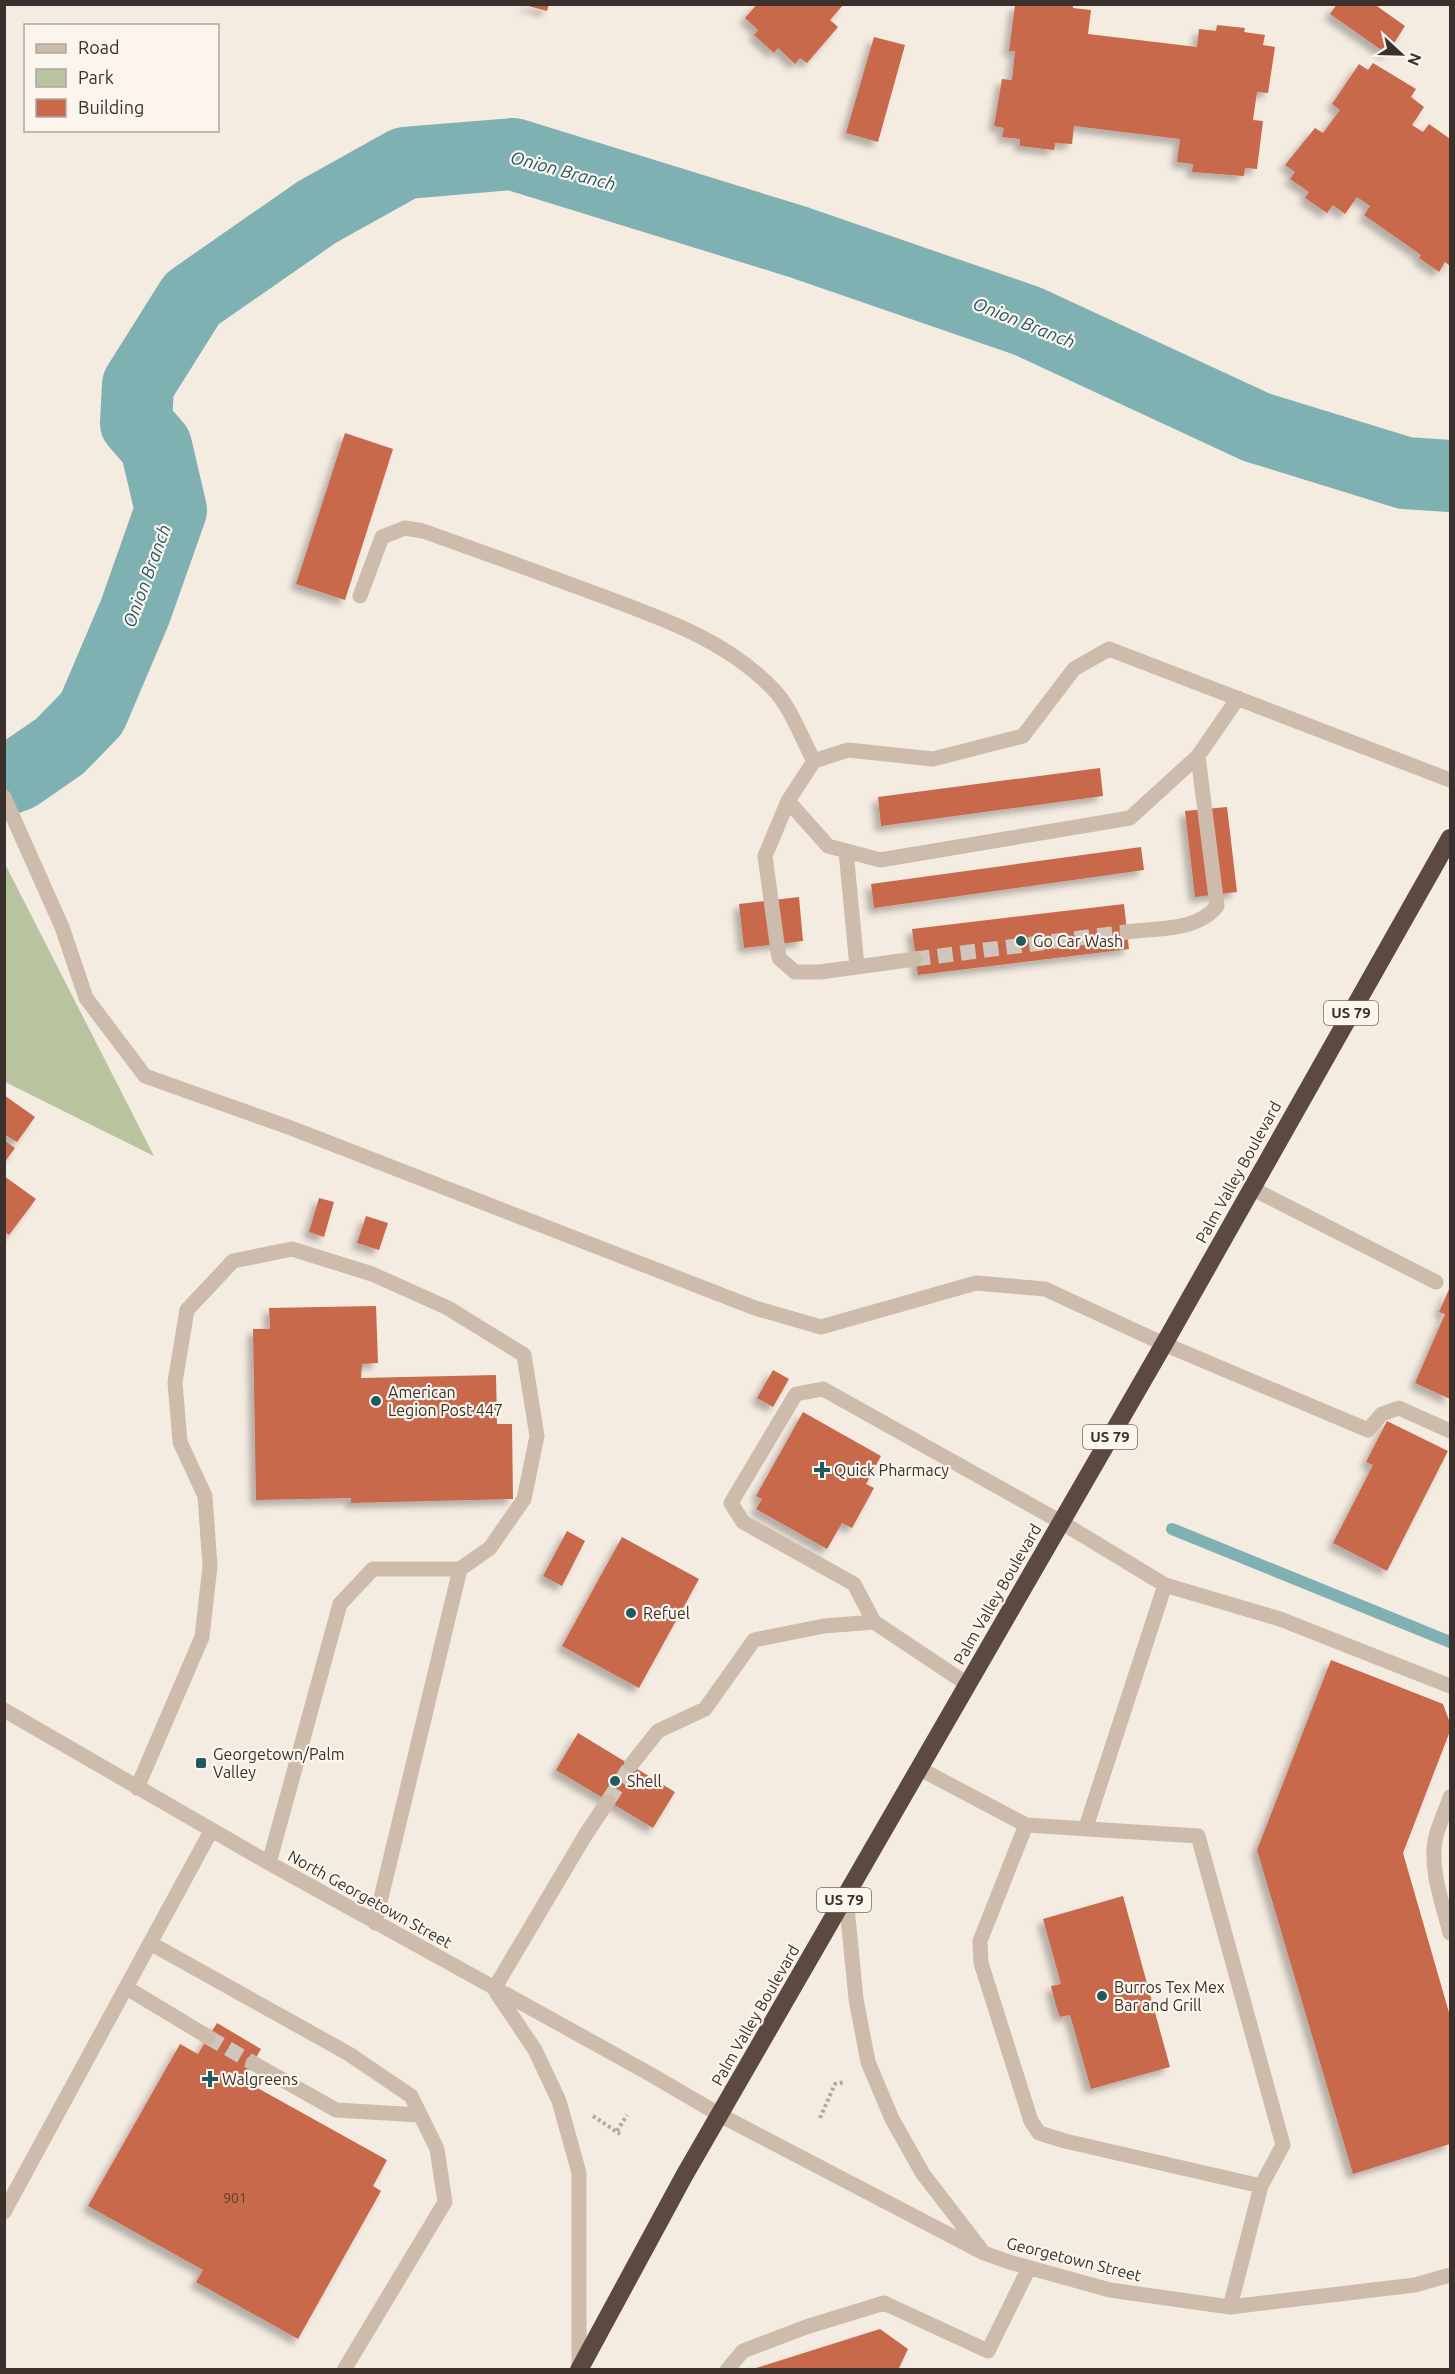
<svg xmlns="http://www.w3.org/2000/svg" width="1455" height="2374" viewBox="0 0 1455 2374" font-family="Ubuntu,sans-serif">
  <defs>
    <filter id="shadow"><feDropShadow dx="-5.5" dy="5.5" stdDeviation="3" flood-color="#0004"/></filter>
  </defs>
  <rect width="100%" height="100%" fill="#f4ebe1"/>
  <!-- green -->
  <path fill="#b8c4a0" d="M4,864H5L154,1156L5,1082Z"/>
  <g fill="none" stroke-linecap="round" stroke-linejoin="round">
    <!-- stream -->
    <path stroke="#7fb0b2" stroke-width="12" d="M1172,1529L1450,1642"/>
    <!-- river -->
    <path stroke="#7fb0b2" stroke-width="72" d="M4,780L18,775L60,746L92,713L135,612L171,510L156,446L136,423L138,385L192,299L317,212L405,163L513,154L798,242L1027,321L1256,427L1405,473L1450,476"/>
  </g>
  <!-- building -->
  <path fill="#c8694b" filter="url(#shadow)" d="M521,4H549L547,11Z
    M757,4H844L830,20L838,27L807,63L800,58L795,64L778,48L774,53L754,35L758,30L745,18Z
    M1073,4V8L1091,10L1088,34L1197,47L1199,29L1216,31L1217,25L1245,28L1244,32L1265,35L1263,45L1275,47L1268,93L1257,92L1253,120L1263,121L1257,169L1245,168L1244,176L1192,172L1193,164L1177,162L1180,139L1074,126L1072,144L1055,143L1054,150L1020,146V139L1002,137L1004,128L994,126L1002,79L1012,80L1015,51H1009L1015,5Z
    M1337,4H1374L1405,26L1387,54L1330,14Z
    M874,37L905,45L878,142L846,133Z
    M1373,63L1416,89L1411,97L1424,107L1412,125L1423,132L1429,124L1449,138L1450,266L1445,262L1439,272L1419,258L1421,255L1364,215L1370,206L1357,197L1345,214L1333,205L1327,213L1305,198L1309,192L1290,179L1295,172L1285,165L1315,128L1323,133L1340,110L1332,104L1359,64L1368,70Z
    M345,433L393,449L345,600L296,584Z
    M1100,768L1103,796L881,826L878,797Z
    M1227,807L1237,892L1195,897L1185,811Z
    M1141,847L1144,870L874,908L871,884Z
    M799,897L803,941L744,948L739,904Z
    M1124,904L1129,949L918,975L912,929Z
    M4,1095L35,1117L17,1142L4,1134Z
    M4,1140L15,1148L4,1163Z
    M4,1176L36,1199L9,1235L4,1231Z
    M319,1198L334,1202L324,1237L309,1232Z
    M366,1216L388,1223L379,1250L357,1243Z
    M1450,1287V1399L1415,1383L1445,1314L1439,1312Z
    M376,1306L378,1363L362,1364L361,1378L496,1375L497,1424H512L513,1499L351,1503V1498L256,1500L253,1329H270L269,1308Z
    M773,1370L789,1379L773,1407L757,1398Z
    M803,1412L881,1456L866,1484L874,1488L852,1528L842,1523L827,1549L756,1509L762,1499L756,1496Z
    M1387,1421L1448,1451L1387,1571L1333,1543L1373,1465L1366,1462Z
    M567,1531L585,1541L562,1586L543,1576Z
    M622,1537L699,1579L639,1688L562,1646Z
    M1331,1660L1443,1704L1450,1723V1731L1403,1853L1450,2016V2144L1353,2174L1257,1850Z
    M578,1733L675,1792L653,1828L556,1770Z
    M1123,1896L1170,2067L1091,2089L1070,2015L1060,2017L1056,2006L1051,1986L1061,1984L1043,1919Z
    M217,2023L261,2049L243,2080L387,2160L373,2186L381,2191L298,2339L196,2282L203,2270L88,2206L180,2044L198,2054Z
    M880,2329L908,2349L898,2370H750Z"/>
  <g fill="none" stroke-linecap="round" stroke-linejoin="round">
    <!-- minor-tunnel -->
    <path stroke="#cfc6bd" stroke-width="15" stroke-dasharray="15 8" stroke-linecap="butt" d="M915,959L1127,932
      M608,1801L631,1765
      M208,2037L253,2063"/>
    <!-- path -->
    <path stroke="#b9a596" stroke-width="4" stroke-dasharray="3 3" stroke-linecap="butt" d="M593,2116L620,2134
      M820,2118L835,2084L845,2082
      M617,2131L627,2115"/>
    <!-- minor -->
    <path stroke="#cdbbac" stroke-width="15" d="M360,596L382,537L405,528L423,531C477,550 532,570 586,590C652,615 724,637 774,690C790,706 803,741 814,761L848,750L933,759L1023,736L1074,669L1109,649L1450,780
      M814,761L788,801L828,846L880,860L1130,818L1198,756L1238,698
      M4,797L62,927L86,998L145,1076L291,1128L755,1308L821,1327L976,1283L1045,1289L1164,1344L1368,1430L1382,1414L1399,1408L1450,1431
      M788,801L765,856L779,958L795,972H820L915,959
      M846,851L857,967
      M1127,932C1156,928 1198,931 1217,906L1198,756
      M1251,1188L1436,1282
      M874,1622L854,1584L743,1522L731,1503L796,1394L823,1389L1061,1522L1165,1585L1280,1619L1450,1686
      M4,1710L269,1863L650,2074L720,2115L984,2253L1009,2262L1110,2290L1230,2307L1415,2285L1450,2275
      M631,1765L658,1731L705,1709L754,1640L824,1626L874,1622L967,1684
      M920,1769L1026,1825L1198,1836L1283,2145L1261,2186L1230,2307
      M137,1788L202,1637L210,1566L205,1496L180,1442L175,1382L187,1310L233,1261L292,1249L372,1274L448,1308L524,1355L537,1436L524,1499L490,1548L460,1569
      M1450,1797C1446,1811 1437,1827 1435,1841C1430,1872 1443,1904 1450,1933
      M1026,1825L980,1941L981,1963L1031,2121L1039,2133L1065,2141L1261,2186
      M1086,1827L1165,1585
      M269,1863L340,1604L373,1569H460L375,1923
      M846,1897L856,1999L868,2062L892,2119L923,2174L980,2248
      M150,1943L349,2054L411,2096L437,2149L445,2202L344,2370
      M127,1988L208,2037
      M494,1989L586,1834L608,1801
      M496,1992L535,2050L559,2101L579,2173V2368L582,2370
      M253,2063L336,2110L420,2115
      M4,2212L211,1831
      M727,2370L743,2351L806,2327L884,2303L988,2351L1029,2268"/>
    <!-- highway -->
    <path stroke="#5c4a42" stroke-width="18" d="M579,2370L684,2176L1164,1344L1450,838"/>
  </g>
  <!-- markers -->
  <g fill="#1f5a5e" stroke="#fbf5ee" stroke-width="2">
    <circle cx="1021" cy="941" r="6"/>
    <circle cx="376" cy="1401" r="6"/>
    <path d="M819 1461h6v6h6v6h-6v6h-6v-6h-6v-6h6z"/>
    <circle cx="631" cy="1613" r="6"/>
    <rect x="195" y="1757" width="12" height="12" rx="3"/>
    <circle cx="615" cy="1781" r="6"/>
    <circle cx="1102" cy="1996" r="6"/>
    <path d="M207 2070h6v6h6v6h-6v6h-6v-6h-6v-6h6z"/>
  </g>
  <g text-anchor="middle" stroke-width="4.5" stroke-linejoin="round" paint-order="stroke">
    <!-- number labels -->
    <g font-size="14" fill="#5e3e33">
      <text x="235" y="2203">901</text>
    </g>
    <!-- shield labels -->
    <g fill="#fbf5ee" stroke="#756b66" stroke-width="1.5">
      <rect x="1324" y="1001" width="54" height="24" rx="4.5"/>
      <rect x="1083" y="1425" width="54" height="24" rx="4.5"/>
      <rect x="817" y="1888" width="54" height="24" rx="4.5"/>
    </g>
    <g font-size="15" font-weight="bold" fill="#3b302b">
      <text x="1351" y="1018">US 79</text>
      <text x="1110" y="1442">US 79</text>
      <text x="844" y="1905">US 79</text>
    </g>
    <!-- poi labels -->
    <g font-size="16" fill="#3b302b" stroke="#fbf5ee" text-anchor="start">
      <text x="1033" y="947">Go Car Wash</text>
      <text x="388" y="1398">American<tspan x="388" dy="18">Legion Post 447</tspan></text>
      <text x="834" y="1476">Quick Pharmacy</text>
      <text x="643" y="1619">Refuel</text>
      <text x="213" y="1760">Georgetown/Palm<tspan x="213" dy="18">Valley</tspan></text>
      <text x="627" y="1787">Shell</text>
      <text x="1114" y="1993">Burros Tex Mex<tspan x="1114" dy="18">Bar and Grill</tspan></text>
      <text x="222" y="2085">Walgreens</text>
    </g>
    <!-- street labels -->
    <g font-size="16" fill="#3b302b" stroke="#fbf5ee">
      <text transform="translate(1238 1172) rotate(-61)" y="6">Palm Valley Boulevard</text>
      <text transform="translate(997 1594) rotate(-60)" y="6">Palm Valley Boulevard</text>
      <text transform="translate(370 1899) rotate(29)" y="6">North Georgetown Street</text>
      <text transform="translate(755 2015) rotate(-60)" y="6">Palm Valley Boulevard</text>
      <text transform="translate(1074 2259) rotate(14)" y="6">Georgetown Street</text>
    </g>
    <!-- water labels -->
    <g font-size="18" font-style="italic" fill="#1f5a5e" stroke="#fbf5ee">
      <text transform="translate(563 171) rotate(15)" y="6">Onion Branch</text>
      <text transform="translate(1024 323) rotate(22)" y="6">Onion Branch</text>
      <text transform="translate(147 576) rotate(-70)" y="6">Onion Branch</text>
    </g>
  </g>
  <!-- border -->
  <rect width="1455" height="2374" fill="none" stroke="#3b302b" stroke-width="12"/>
  <!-- legend -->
  <rect x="24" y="24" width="195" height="108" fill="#fbf5ee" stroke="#aea6a0" stroke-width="1.5"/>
  <rect x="36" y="44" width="30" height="9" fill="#cdbbac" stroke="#aea6a0" stroke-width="1.5"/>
  <text x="78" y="54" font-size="18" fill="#3b302b">Road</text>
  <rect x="36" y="69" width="30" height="18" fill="#b8c4a0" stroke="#aea6a0" stroke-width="1.5"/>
  <text x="78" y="84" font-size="18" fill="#3b302b">Park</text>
  <rect x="36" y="99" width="30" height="18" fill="#c8694b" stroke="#aea6a0" stroke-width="1.5"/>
  <text x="78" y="114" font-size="18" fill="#3b302b">Building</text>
  <!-- north arrow -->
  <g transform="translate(1401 54) rotate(112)" stroke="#fbf5ee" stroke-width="4.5" paint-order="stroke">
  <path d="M0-4.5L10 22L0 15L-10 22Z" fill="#3b302b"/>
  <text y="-9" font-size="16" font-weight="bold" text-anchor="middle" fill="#3b302b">N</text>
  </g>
</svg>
